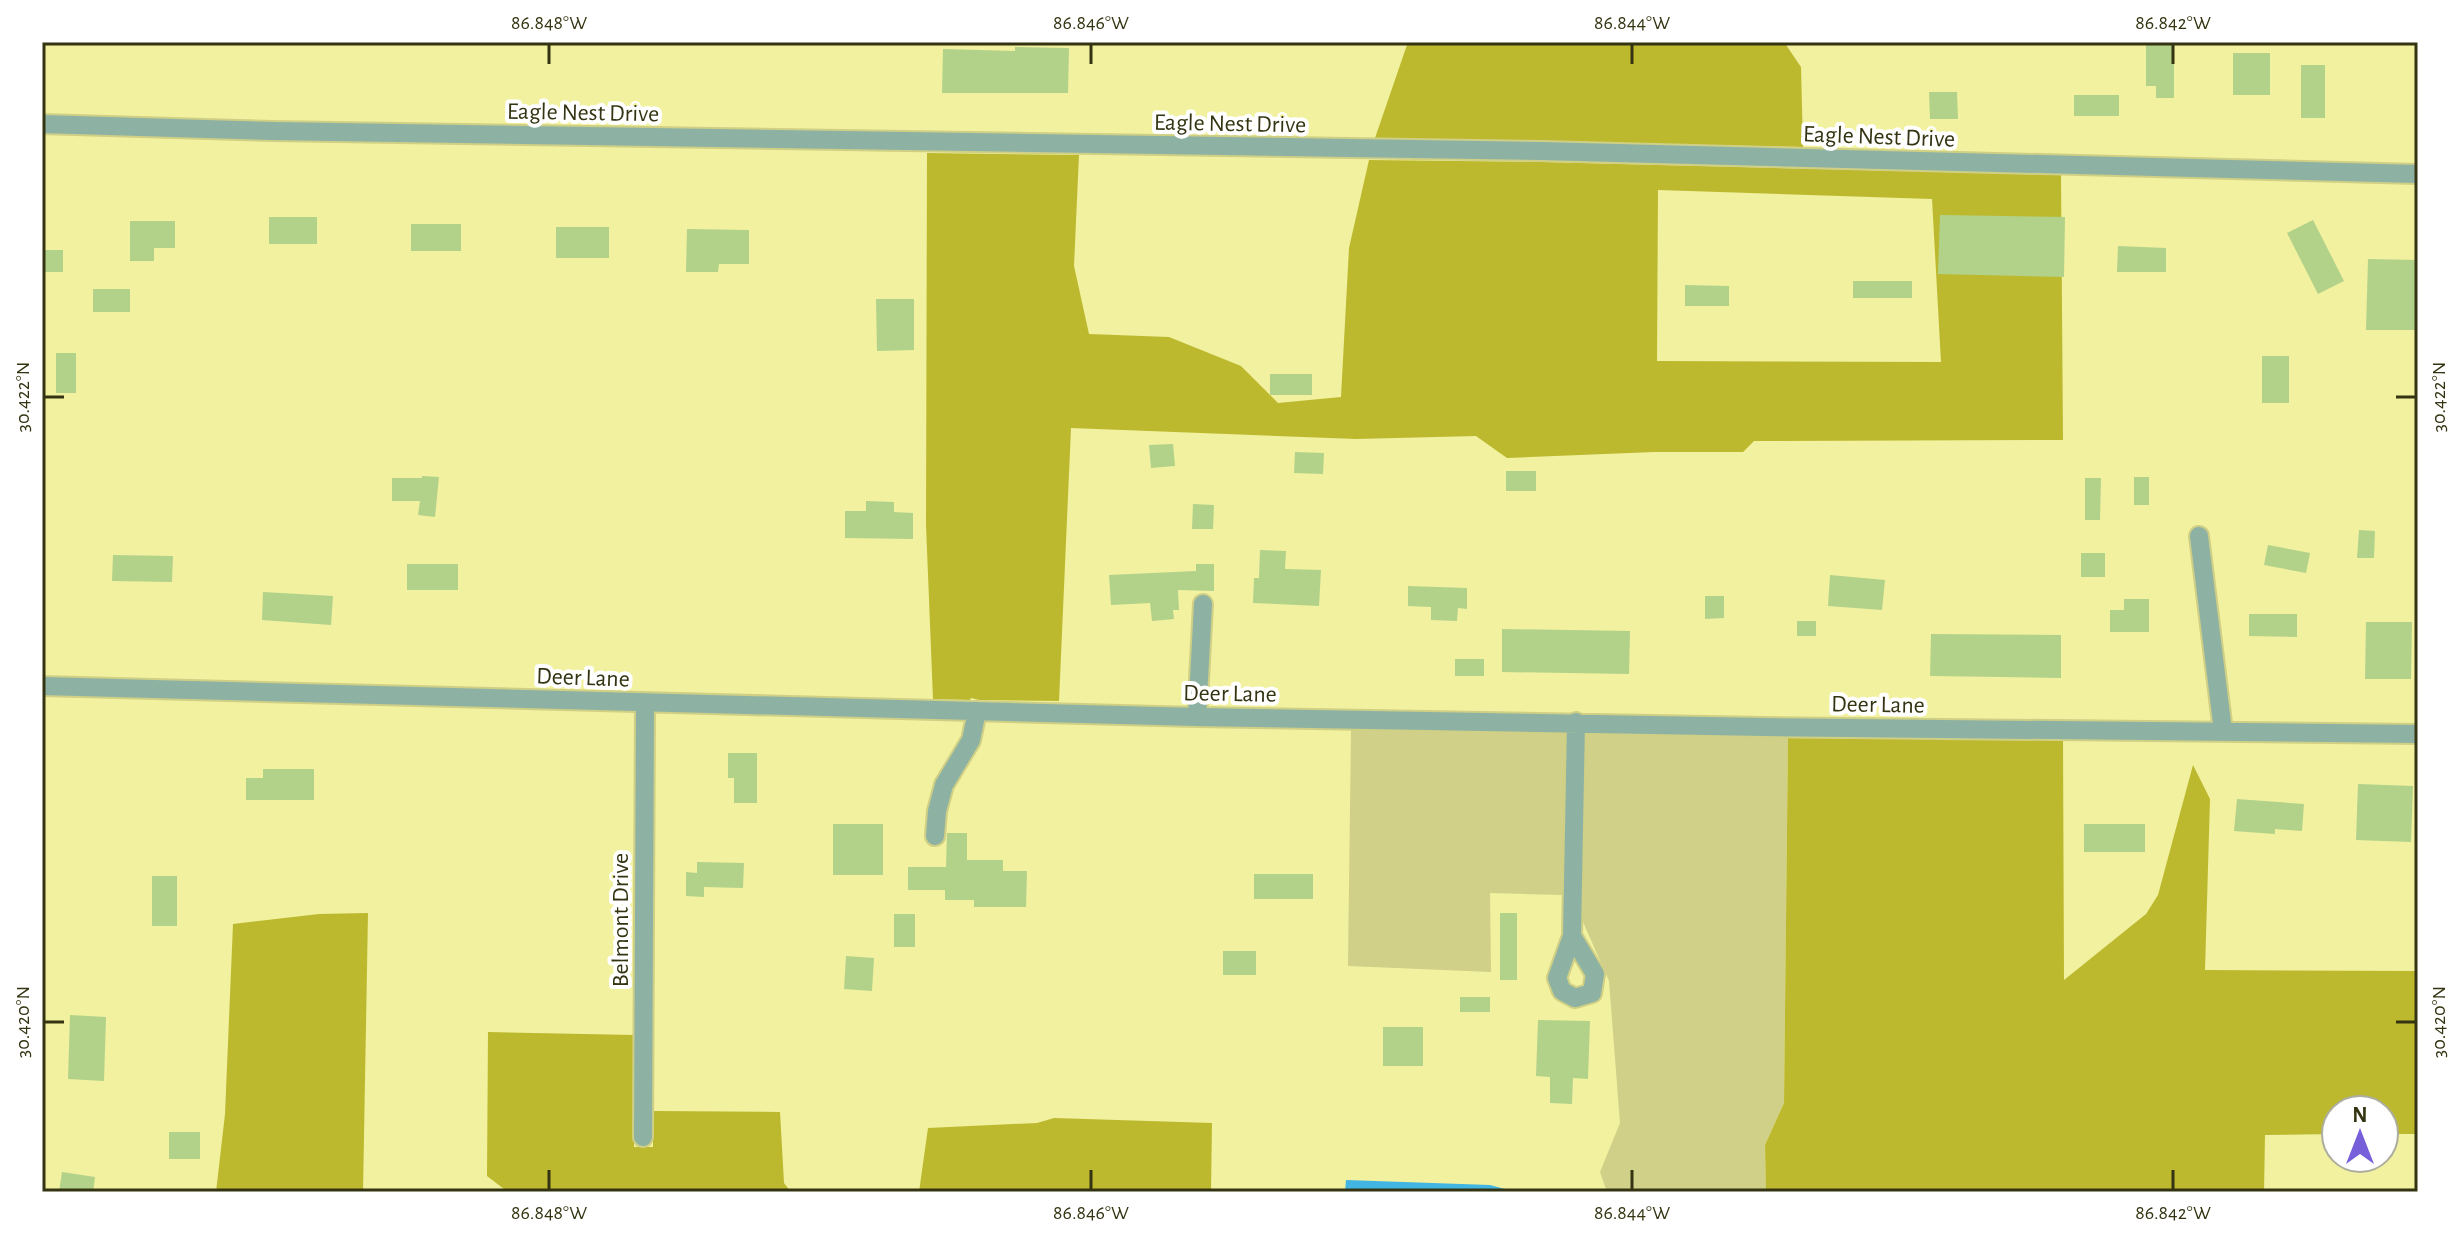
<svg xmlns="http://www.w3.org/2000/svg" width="2460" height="1234" viewBox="0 0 2460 1234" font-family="'Alegreya Sans',sans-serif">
  <rect width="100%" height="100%" fill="#f1f19f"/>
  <!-- green -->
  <path fill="#d0d089" d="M1351,729L1566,732L1563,895L1490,893L1491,972L1348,966Z
    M1585,733L1788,738L1784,1103L1765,1145L1766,1192H1607L1600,1172L1620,1123L1609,981L1583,922Z"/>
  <!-- forest -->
  <path fill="#bcb92f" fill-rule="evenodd" d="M1408,42H1784L1801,67L1803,147L1375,138Z
    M927,153L1079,155L1074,266L1089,334L1169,337L1241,366L1278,403L1341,397L1349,248L1369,160L1542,162L2061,175L2063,440L1754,441L1743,452H1654L1507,458L1476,436L1356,439L1071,428L1059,701L979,700L971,698L970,700L933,699L926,525ZM1658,190L1932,199L1941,362L1657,361Z
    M1788,738L2063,740L2064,980L2146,914L2158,895L2193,765L2210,799L2205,970L2418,971V1134H2384V1110H2336V1134L2265,1135L2264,1192H1766L1765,1145L1784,1103Z
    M368,913L363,1192H216L225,1114L233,924L319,914Z
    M488,1032L634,1035V1147H653V1111L780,1112L784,1183L791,1192H508L487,1176Z
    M1054,1118L1212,1123L1211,1192H919L928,1128L1037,1123Z"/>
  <!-- water -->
  <path fill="#42b5e2" d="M1346,1180L1490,1185L1516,1192H1345Z"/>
  <!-- building -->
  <path fill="#b2d28a" d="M2146,42H2174V98H2156V86H2146Z
    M1015,47L1069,48L1068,93H942L943,49L1015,51Z
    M2233,53H2270V95H2233Z
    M2301,65H2325V118H2301Z
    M1929,92H1957L1958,119H1930Z
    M2074,95H2119V116H2074Z
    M1940,215L2065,217L2064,277L1938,274Z
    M269,217H317V244H269Z
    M2313,220L2344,281L2318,294L2287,233Z
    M130,221H175V248H154V261H130Z
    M411,224H461V251H411Z
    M556,227H609V258H556Z
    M687,229L749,230V264H719L718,272H686Z
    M2118,246L2166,248V272H2117Z
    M42,250H63V272H42Z
    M2368,259L2418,260V330H2366Z
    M1853,281H1912V298H1853Z
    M1685,285L1729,286V306H1685Z
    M93,289H130V312H93Z
    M876,299H914V350L877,351Z
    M56,353H76V393H56Z
    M2262,356H2289V403H2262Z
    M1270,374H1312V395H1270Z
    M1173,444L1175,466L1151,468L1149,445Z
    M1295,452L1324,453L1323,474L1294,473Z
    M1506,471H1536V491H1506Z
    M422,476L439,477L435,517L418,515L420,501H392V478H422Z
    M2134,477H2149V505H2134Z
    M2085,478H2101L2100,520H2085Z
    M866,501L894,502V512L913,513V539L845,538V511H866Z
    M1193,504L1214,505L1213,529H1192Z
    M2359,530L2375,531L2374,558H2357Z
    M2268,545L2310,553L2306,573L2264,565Z
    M1260,550L1286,551L1285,569L1321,570L1319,606L1253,603L1254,578H1259Z
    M2081,553H2105V577H2081Z
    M113,555L173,556L172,582L112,581Z
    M407,564H458V590H407Z
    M1196,564H1214V591L1178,590L1179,610H1173L1174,619L1152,621L1150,603L1111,605L1109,575L1196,571Z
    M1830,575L1885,580L1882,610L1828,606Z
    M1408,586L1467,588V609L1458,608L1457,621L1431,620V607L1408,606Z
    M263,592L333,596L331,625L262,620Z
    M1705,596H1724V618L1705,619Z
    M2124,599H2149V632H2110V610H2124Z
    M2249,614H2297V637L2249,636Z
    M1797,621H1816V636H1797Z
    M2366,622H2412L2411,679H2365Z
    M1502,629L1630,631L1629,674L1502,672Z
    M1931,634L2061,635V678L1930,676Z
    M1455,659H1484V676H1455Z
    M728,753H757V803H734V778H728Z
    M263,769H314V800H246V778H263Z
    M2358,784L2413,786L2411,842L2356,840Z
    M2237,799L2304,804L2302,831L2275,829V834L2234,831Z
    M833,824H883V875H833Z
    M2084,824H2145V852H2084Z
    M947,833H967V860H1003V871H1027L1026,907H974V900H945V890H908V867H946Z
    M697,862L744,863L743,888L704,887V897L686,896V872L697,873Z
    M1254,874H1313V899H1254Z
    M152,876H177V926H152Z
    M1500,913H1517V980H1500Z
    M894,914H915V947H894Z
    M1223,951H1256V975H1223Z
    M846,956L874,958L872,991L844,989Z
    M1460,997H1490V1012H1460Z
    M70,1015L106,1017L104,1081L68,1079Z
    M1538,1020L1590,1021L1588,1079L1573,1078L1572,1104L1550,1103V1077L1536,1076Z
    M1383,1027H1423V1066H1383Z
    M169,1132H200V1159H169Z
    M62,1172L95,1177L93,1192H59Z"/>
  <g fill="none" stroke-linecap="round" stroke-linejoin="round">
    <!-- minor casing -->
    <g stroke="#cfcf86" stroke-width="22">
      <path id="minor" d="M42,124L272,131L1542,151L2418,174
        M2199,536L2223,731
        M42,686L1197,717L1764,727L2418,734
        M1197,717L1203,604
        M935,836L937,811L944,785L971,740L977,711
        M1572,936L1595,974L1592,993L1575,998L1562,991L1557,978L1572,936L1576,722
        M643,1137L645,703"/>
    </g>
    <!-- minor -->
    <use href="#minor" stroke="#8db2a3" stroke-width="18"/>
  </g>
  <!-- ticks -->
  <path fill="none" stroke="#343412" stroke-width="3" d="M549,44V64M1091,44V64M1632,44V64M2173,44V64M44,397H64M2396,397H2416M44,1022H64M2396,1022H2416M549,1170V1190M1091,1170V1190M1632,1170V1190M2173,1170V1190"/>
  <g text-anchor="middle" stroke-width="8" stroke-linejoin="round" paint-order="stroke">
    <!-- street labels -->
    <g font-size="24" fill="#343412" stroke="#fff">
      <text transform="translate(583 112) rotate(1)" y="8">Eagle Nest Drive</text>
      <text transform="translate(1230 123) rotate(1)" y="8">Eagle Nest Drive</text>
      <text transform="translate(1879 136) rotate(2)" y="8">Eagle Nest Drive</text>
      <text transform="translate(583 677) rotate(2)" y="8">Deer Lane</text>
      <text transform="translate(1230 693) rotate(1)" y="8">Deer Lane</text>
      <text transform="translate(1878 704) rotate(1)" y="8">Deer Lane</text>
      <text transform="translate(620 920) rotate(-90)" y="8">Belmont Drive</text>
    </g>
  </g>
  <!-- border -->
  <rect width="2460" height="1234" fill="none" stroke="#ffffff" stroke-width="88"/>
  <!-- north arrow -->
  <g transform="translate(2360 1134)"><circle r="38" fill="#ffffff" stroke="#aeaea0" stroke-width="2"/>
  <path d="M0-6L14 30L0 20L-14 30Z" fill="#775fda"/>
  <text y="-12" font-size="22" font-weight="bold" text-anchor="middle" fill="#343412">N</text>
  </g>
  <rect x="44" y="44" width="2372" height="1146" fill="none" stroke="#343412" stroke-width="3"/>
  <g font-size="20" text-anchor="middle" fill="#343412">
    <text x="549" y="29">86.848°W</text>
    <text x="1091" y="29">86.846°W</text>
    <text x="1632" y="29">86.844°W</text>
    <text x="2173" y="29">86.842°W</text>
    <text transform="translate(22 397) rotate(-90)" y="7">30.422°N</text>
    <text transform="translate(2438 397) rotate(-90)" y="7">30.422°N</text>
    <text transform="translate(22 1022) rotate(-90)" y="7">30.420°N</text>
    <text transform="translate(2438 1022) rotate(-90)" y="7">30.420°N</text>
    <text x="549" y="1219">86.848°W</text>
    <text x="1091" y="1219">86.846°W</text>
    <text x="1632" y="1219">86.844°W</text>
    <text x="2173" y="1219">86.842°W</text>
  </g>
</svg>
